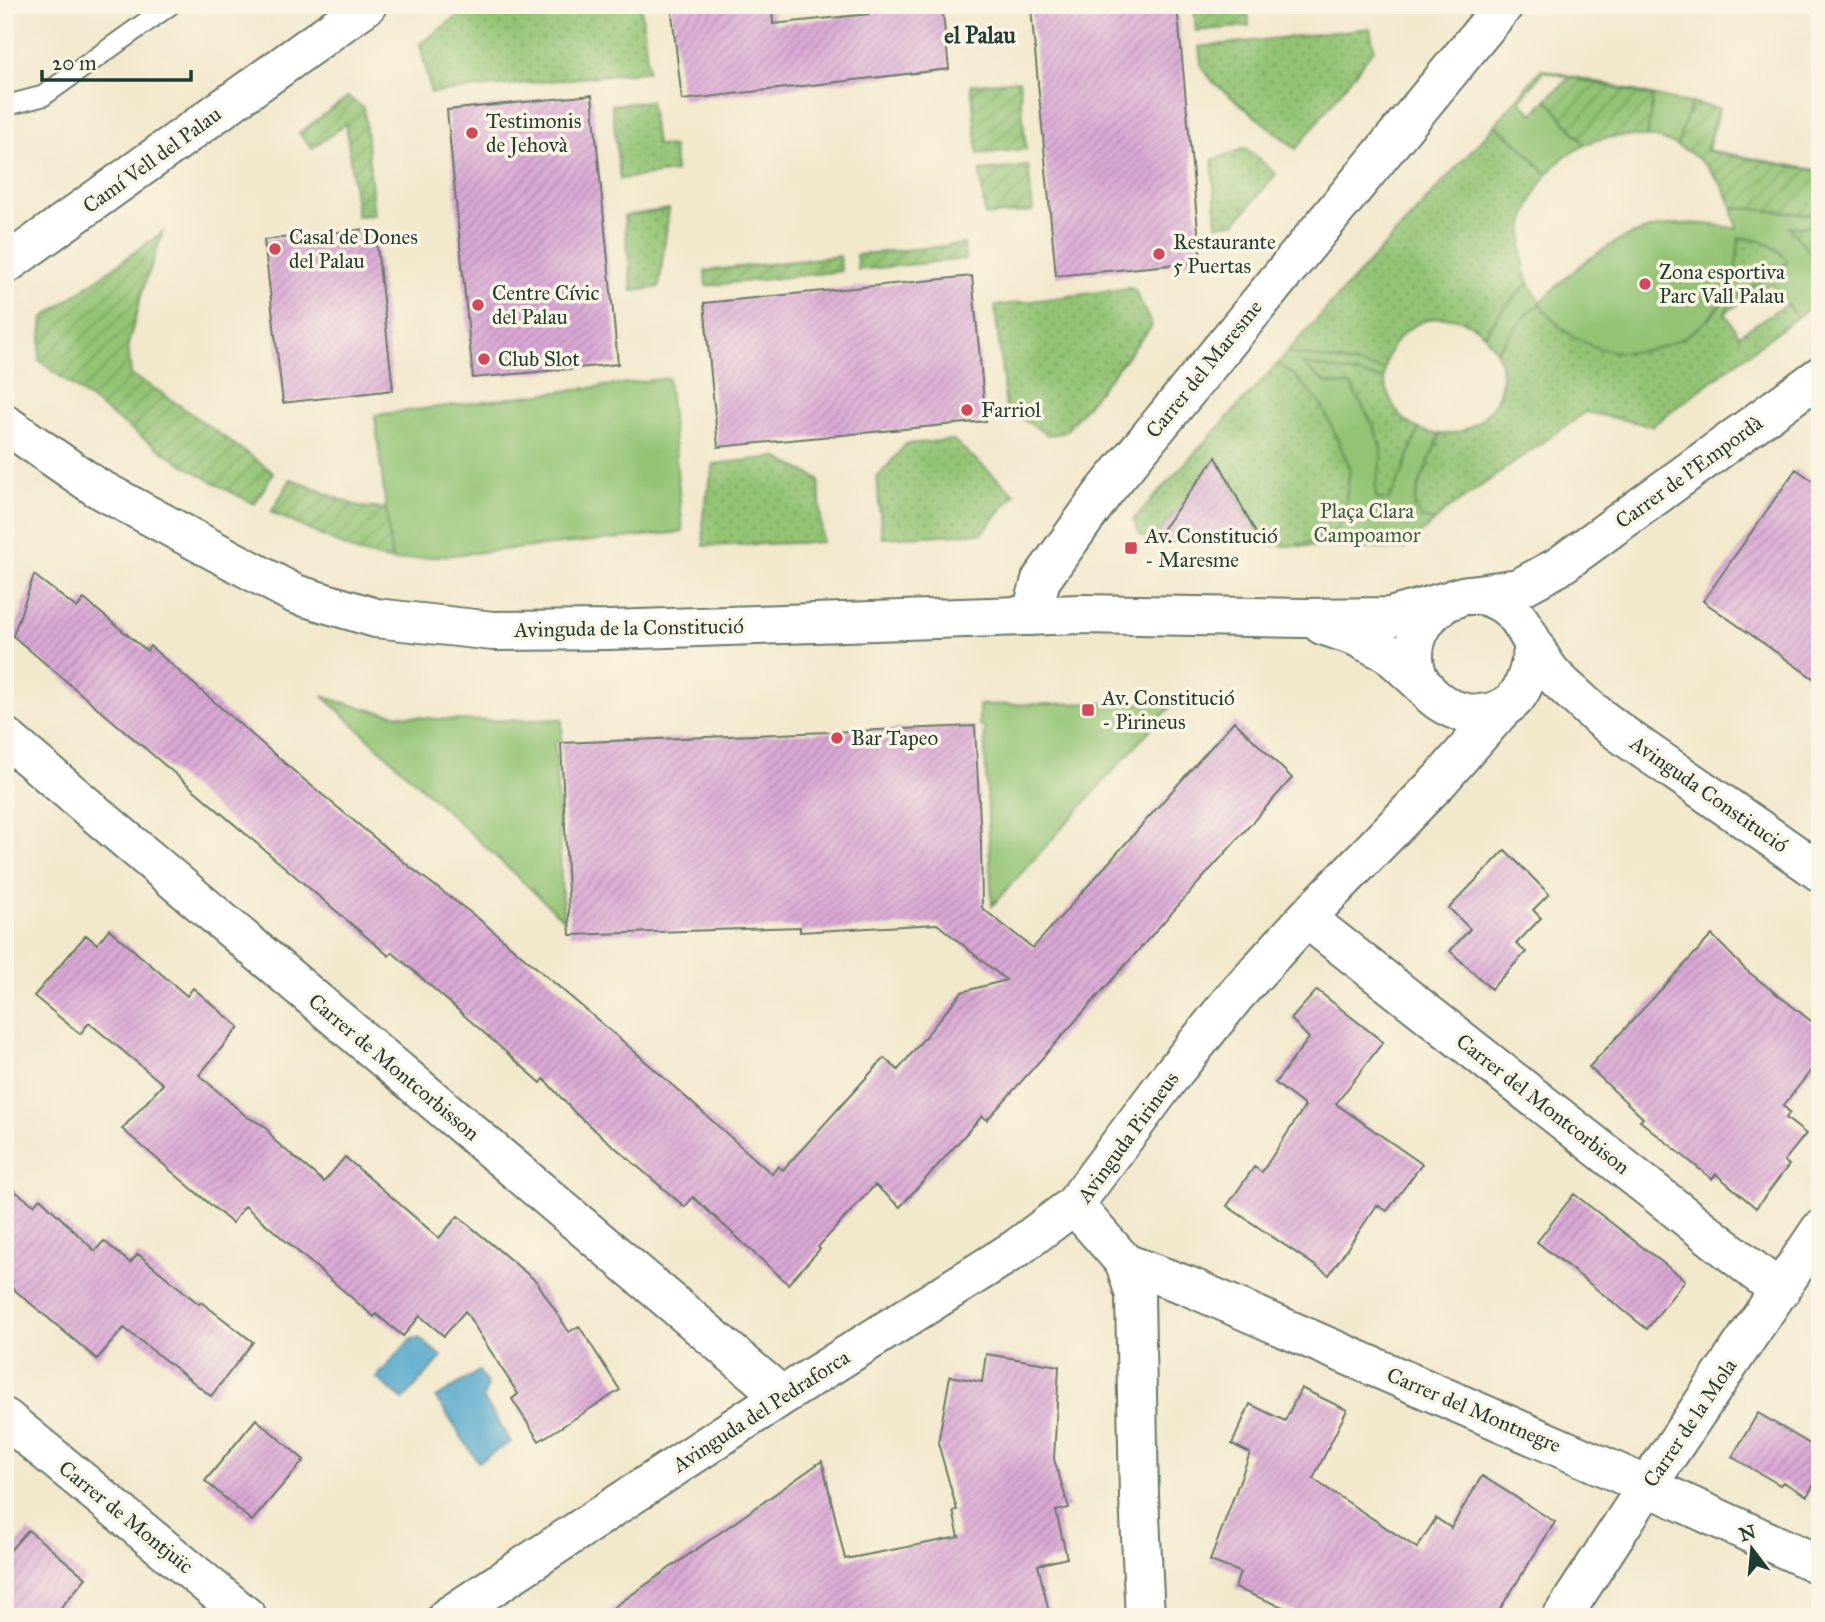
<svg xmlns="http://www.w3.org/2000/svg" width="1825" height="1622" viewBox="0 0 1825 1622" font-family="'IM FELL Great Primer',serif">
  <defs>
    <pattern id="grass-dots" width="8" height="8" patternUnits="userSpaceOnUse" patternTransform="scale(1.75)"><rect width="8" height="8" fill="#93c373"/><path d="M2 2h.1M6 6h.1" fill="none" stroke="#77a05f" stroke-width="1.8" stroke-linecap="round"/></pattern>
    <pattern id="garden-furrows" width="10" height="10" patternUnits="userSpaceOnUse" patternTransform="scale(1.75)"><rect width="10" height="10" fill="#93c373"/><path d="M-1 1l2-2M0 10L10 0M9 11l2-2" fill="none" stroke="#77a05f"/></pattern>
    <pattern id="building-hatch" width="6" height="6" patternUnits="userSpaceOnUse" patternTransform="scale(1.75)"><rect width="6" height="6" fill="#daa8d5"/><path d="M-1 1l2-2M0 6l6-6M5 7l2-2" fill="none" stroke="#b08aae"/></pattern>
  </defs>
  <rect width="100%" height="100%" fill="#fcf5e5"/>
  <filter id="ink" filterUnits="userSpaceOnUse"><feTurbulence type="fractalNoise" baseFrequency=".0143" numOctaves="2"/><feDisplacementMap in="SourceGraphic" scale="14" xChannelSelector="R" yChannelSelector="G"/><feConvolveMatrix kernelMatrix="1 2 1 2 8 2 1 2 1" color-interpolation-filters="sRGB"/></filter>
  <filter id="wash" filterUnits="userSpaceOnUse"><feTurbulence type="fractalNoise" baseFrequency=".00686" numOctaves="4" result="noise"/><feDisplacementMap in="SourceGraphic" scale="28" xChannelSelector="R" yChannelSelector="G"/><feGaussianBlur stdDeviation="1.57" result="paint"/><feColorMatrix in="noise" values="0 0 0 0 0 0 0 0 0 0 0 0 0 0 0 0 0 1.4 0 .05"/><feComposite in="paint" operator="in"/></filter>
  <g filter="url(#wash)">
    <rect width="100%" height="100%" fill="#f2e8cc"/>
    <!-- grass -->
    <path fill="url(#grass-dots)" stroke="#598054" stroke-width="2" d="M473,5H641L648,71L431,93L420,44Z
      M1370,28L1374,49L1296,149L1214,83L1202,68L1199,47Z
      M650,101L656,145L673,147L675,172L620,179L612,105Z
      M1495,125L1520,145L1547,174C1524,208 1514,243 1529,283L1503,309L1485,335C1451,300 1390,321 1385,370L1287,352Z
      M1246,148L1276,174L1235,223L1217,225L1212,160Z
      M669,209L659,287L632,291L624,216Z
      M1738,238C1758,237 1776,245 1788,261C1771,282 1735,288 1725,313L1739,335L1786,304L1797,317L1652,426L1586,412L1447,510L1435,521L1422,519L1414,508L1417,490L1440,434C1483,436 1516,390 1496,351L1530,311L1540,304L1553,321L1709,320C1728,292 1739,273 1738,238Z
      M1129,288L1135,290L1152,326L1065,432L1048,435L1006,409L995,306Z
      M1299,362L1384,379C1389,400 1397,420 1419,429L1402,473L1389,500L1377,499C1371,482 1384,467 1381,451C1378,428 1361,405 1351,386L1327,383Z
      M1278,363L1296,377L1322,405L1350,467L1346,500L1338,528L1321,539L1296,546L1262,545L1216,457L1155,539L1141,536L1133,520Z
      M953,440L1015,494L982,533L882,538L877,478L906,444Z
      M776,457L819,479L822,542L704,546L703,514L714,464Z"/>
    <!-- park -->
    <path fill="#93c373" stroke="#598054" stroke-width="2" d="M1541,69L1673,100L1719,108L1708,150L1820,171L1706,151L1717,108L1691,103L1677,146L1661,139L1647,137L1652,97L1544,71L1520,101L1533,114L1547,99L1585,145L1565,156L1547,174L1520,145L1495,125Z
      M1732,207L1805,214L1820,213V226L1790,227L1820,265V300L1797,317L1771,283L1725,313C1735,288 1771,282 1788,261C1776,245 1758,238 1739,238C1737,256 1737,274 1728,291C1703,343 1631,369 1580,340C1563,332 1551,318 1540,304L1530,311L1496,351L1485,335L1503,309L1529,283L1540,303C1596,244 1653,209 1737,229Z
      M1287,352L1385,370L1384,379L1301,363L1326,383L1351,386C1361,405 1378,428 1381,451C1384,467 1371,483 1377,499L1389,500L1402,473L1419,429L1430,433L1440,434L1417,490L1414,507L1422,519L1435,521L1404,549L1296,546L1321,539L1338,528L1346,500L1350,467L1322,405L1296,377L1278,363Z
      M668,378L683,532L392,561L375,415Z
      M323,696C399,724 482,722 562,719V738L555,743L563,919Z
      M1175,702L992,906L984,727L979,725V705Z"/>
    <!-- garden -->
    <path fill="url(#garden-furrows)" stroke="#598054" stroke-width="2" d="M1194,5H1248L1249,26L1196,31Z
      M1570,77L1653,97L1647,137C1627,135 1604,135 1585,145L1547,99Z
      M1019,80L1026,149L978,154L971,85Z
      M348,97L364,108L374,215L357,216L346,124L312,148L299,133Z
      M1691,103L1718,108L1706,151L1820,171V213L1805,214L1732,207C1723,181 1703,157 1677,146Z
      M1028,166L1033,211L985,216L980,171Z
      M1820,226V265L1789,227Z
      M163,232L143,289L128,345L131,375L162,393L273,472L255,504C177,467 107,413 39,360L43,318Z
      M964,244L965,259L858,270L856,255Z
      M840,256L841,271L706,286L705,271Z
      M291,479L359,507L386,509L392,561L356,552L271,512Z"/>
    <!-- water -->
    <path fill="#4fa5cb" stroke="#377180" stroke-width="2" d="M419,1338L442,1357L403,1400L376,1378L411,1339Z
      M479,1371L488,1386L483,1398L511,1442L478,1462L436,1398Z"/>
    <g id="blocks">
      <!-- building -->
      <path fill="url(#building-hatch)" d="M671,5H772L773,24L869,14V5H942L949,69L682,100Z
        M1056,5H1177L1201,262L1056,276L1031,8Z
        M592,95L618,364L473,378L447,110Z
        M375,228L393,390L283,403L264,240Z
        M972,276L986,421L718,447L704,303Z
        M1216,457L1262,545L1155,539Z
        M1796,469L1820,486V683L1703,601Z
        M34,575L77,608L84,599L147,651L150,646L296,773L410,867L479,919L626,1044L772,1174L778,1166L783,1170L884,1058L898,1070L962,992L1006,980L937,924L800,932V927L570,935L561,743L975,726L981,840L982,908L1033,948L1234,721L1292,778L987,1120L982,1116L900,1207L875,1185L818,1247L820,1249L788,1284L693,1197L685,1207L576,1114L544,1079L541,1083L392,952L389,956L13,636Z
        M1505,850L1549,894L1533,910L1541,918L1516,944L1526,952L1491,989L1450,951L1470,929L1449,908Z
        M109,929L187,996L193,988L239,1027L199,1075L247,1117L265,1126L275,1141L324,1182L345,1157L439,1238L458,1216L537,1282L569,1332L579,1326L620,1390L539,1441L512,1399L518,1394L465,1311L444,1336L420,1316L403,1336L376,1314L374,1317L245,1206L232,1223L122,1129L163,1084L89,1023L80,1034L34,996L86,935L97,944Z
        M1712,935L1746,970L1820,1028V1059L1783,1106L1790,1112L1786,1118L1806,1134L1784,1161L1789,1165L1756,1208L1716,1174L1712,1179L1640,1121L1643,1118L1589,1067Z
        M1317,990L1383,1042L1336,1104L1422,1164L1387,1211L1377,1205L1329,1275L1227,1206L1254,1167L1262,1172L1305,1106L1275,1083L1309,1038L1291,1019Z
        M5,1184L34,1205L40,1198L95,1251L104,1241L130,1263L138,1254L199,1304L201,1302L253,1342L211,1396L124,1328L97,1359L5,1282Z
        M1574,1194L1685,1280L1647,1329L1537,1242Z
        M986,1354L1059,1366L1054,1459L1069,1508L1056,1511L1067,1558L1038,1565L1050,1617H600L822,1461L845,1559L959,1537L953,1511L957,1510L938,1443L950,1376L982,1382Z
        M1301,1388L1347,1410L1313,1479L1417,1548L1436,1518L1451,1528L1482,1476L1555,1522L1495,1617H1308L1235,1588L1240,1572L1210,1561L1250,1453L1232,1444L1250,1404L1285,1421Z
        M1758,1413L1820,1450V1475L1807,1496L1783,1482L1780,1485L1732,1457Z
        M256,1419L304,1460L252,1521L205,1481Z
        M28,1530L86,1578L53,1617H5V1556Z"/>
    </g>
  </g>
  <g filter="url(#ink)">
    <use href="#blocks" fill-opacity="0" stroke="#697969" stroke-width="2"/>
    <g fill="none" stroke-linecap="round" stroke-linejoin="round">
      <!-- service casing -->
      <g stroke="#697969" stroke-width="23">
        <path id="service" d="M5,106L43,96L170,5"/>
      </g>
      <!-- minor casing -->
      <g stroke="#697969" stroke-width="42">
        <path id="minor" d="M5,265L367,5
          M1471,595L1519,588L1558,567L1820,376
          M1031,616L1041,580L1104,492L1504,5
          M5,737L782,1396
          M1306,918L1780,1291
          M1074,1205L1125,1263L1135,1295L1139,1496L1145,1617
          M1125,1263L1188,1286L1614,1471L1820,1565
          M5,1418L247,1617
          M447,1617L782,1396L1017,1248L1074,1205L1170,1077L1235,996L1306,918L1440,780L1504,707
          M1562,1617L1647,1486L1820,1230"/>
      </g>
      <!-- tertiary casing -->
      <g stroke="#697969" stroke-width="42">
        <path id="tertiary" d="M5,424L96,487L295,594L376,618L493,631L609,630L1081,614L1304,618L1390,617L1454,599
          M1322,625L1355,636L1388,653L1425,687
          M1534,645C1531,665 1525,695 1506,706C1469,729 1413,699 1414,655C1414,618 1454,584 1491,598C1525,611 1529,644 1549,670C1558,682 1572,692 1583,703C1610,728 1642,748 1672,769C1721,803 1771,837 1820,872"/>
      </g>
      <!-- service -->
      <use href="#service" stroke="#fff" stroke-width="19"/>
      <!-- minor -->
      <use href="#minor" stroke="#fff" stroke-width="38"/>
      <!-- tertiary -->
      <use href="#tertiary" stroke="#fff" stroke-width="38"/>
    </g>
  </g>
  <!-- markers -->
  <g fill="#d1495b" stroke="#fcf5e5" stroke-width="2.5">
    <circle cx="472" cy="133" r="7"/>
    <circle cx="275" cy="249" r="7"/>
    <circle cx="1159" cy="254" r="7"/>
    <circle cx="1645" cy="284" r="7"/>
    <circle cx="478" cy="305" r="7"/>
    <circle cx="484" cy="359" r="7"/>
    <circle cx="967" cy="410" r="7"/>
    <rect x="1124" y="541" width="14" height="14" rx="3.5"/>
    <rect x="1081" y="703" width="14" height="14" rx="3.5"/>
    <circle cx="837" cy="738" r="7"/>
  </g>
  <g text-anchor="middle" stroke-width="7" stroke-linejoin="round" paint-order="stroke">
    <!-- poi labels -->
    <g font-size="21" fill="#1f3d34" stroke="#fcf5e5" text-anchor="start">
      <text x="486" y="128">Testimonis<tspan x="486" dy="24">de Jehovà</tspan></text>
      <text x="289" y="244">Casal de Dones<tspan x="289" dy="24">del Palau</tspan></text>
      <text x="1173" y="249">Restaurante<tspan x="1173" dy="24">5 Puertas</tspan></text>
      <text x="1659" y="279">Zona esportiva<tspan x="1659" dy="24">Parc Vall Palau</tspan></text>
      <text x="492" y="300">Centre Cívic<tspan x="492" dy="24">del Palau</tspan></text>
      <text x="498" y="366">Club Slot</text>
      <text x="981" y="417">Farriol</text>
      <text x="1145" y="543">Av. Constitució<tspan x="1145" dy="24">- Maresme</tspan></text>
      <text x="1102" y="705">Av. Constitució<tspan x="1102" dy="24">- Pirineus</tspan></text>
      <text x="851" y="745">Bar Tapeo</text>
    </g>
    <!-- street labels -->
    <g font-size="21" fill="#1f3d34" stroke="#fcf5e5">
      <text transform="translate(152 160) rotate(-36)" y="7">Camí Vell del Palau</text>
      <text transform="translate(1204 369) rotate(-51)" y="7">Carrer del Maresme</text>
      <text transform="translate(1689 472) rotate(-36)" y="7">Carrer de l'Empordà</text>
      <text transform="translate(629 628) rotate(-1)" y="7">Avinguda de la Constitució</text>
      <text transform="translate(1709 794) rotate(35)" y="7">Avinguda Constitució</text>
      <text transform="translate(394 1067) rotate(40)" y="7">Carrer de Montcorbisson</text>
      <text transform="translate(1543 1104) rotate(38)" y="7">Carrer del Montcorbison</text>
      <text transform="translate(1128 1137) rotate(-54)" y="7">Avinguda Pirineus</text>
      <text transform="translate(1474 1410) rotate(23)" y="7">Carrer del Montnegre</text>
      <text transform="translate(761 1411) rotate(-33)" y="7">Avinguda del Pedraforca</text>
      <text transform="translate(1690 1423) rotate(-56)" y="7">Carrer de la Mola</text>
      <text transform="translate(126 1517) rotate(39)" y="7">Carrer de Montjuïc</text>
    </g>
    <!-- park labels -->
    <g font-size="21" fill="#3c5e44" stroke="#fcf5e5">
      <text x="1367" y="518">Plaça Clara<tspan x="1367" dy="24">Campoamor</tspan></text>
    </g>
    <!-- neighbourhood labels -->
    <g font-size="23" font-weight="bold" fill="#1f3d34" stroke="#fcf5e5">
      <text x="980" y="43">el Palau</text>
    </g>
  </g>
  <!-- margin -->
  <rect width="1825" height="1622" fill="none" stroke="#fcf5e5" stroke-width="28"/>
  <!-- north arrow -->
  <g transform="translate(1752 1549) rotate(344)" stroke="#fcf5e5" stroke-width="5" paint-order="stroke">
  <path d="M0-5L12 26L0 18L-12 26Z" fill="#1f3d34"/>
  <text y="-10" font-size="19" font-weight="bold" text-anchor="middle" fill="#1f3d34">N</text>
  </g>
  <!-- scale -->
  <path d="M42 70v10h149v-10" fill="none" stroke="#1f3d34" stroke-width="3.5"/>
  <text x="52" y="70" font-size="21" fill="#1f3d34" stroke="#fcf5e5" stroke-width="5" paint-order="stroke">20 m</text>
</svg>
